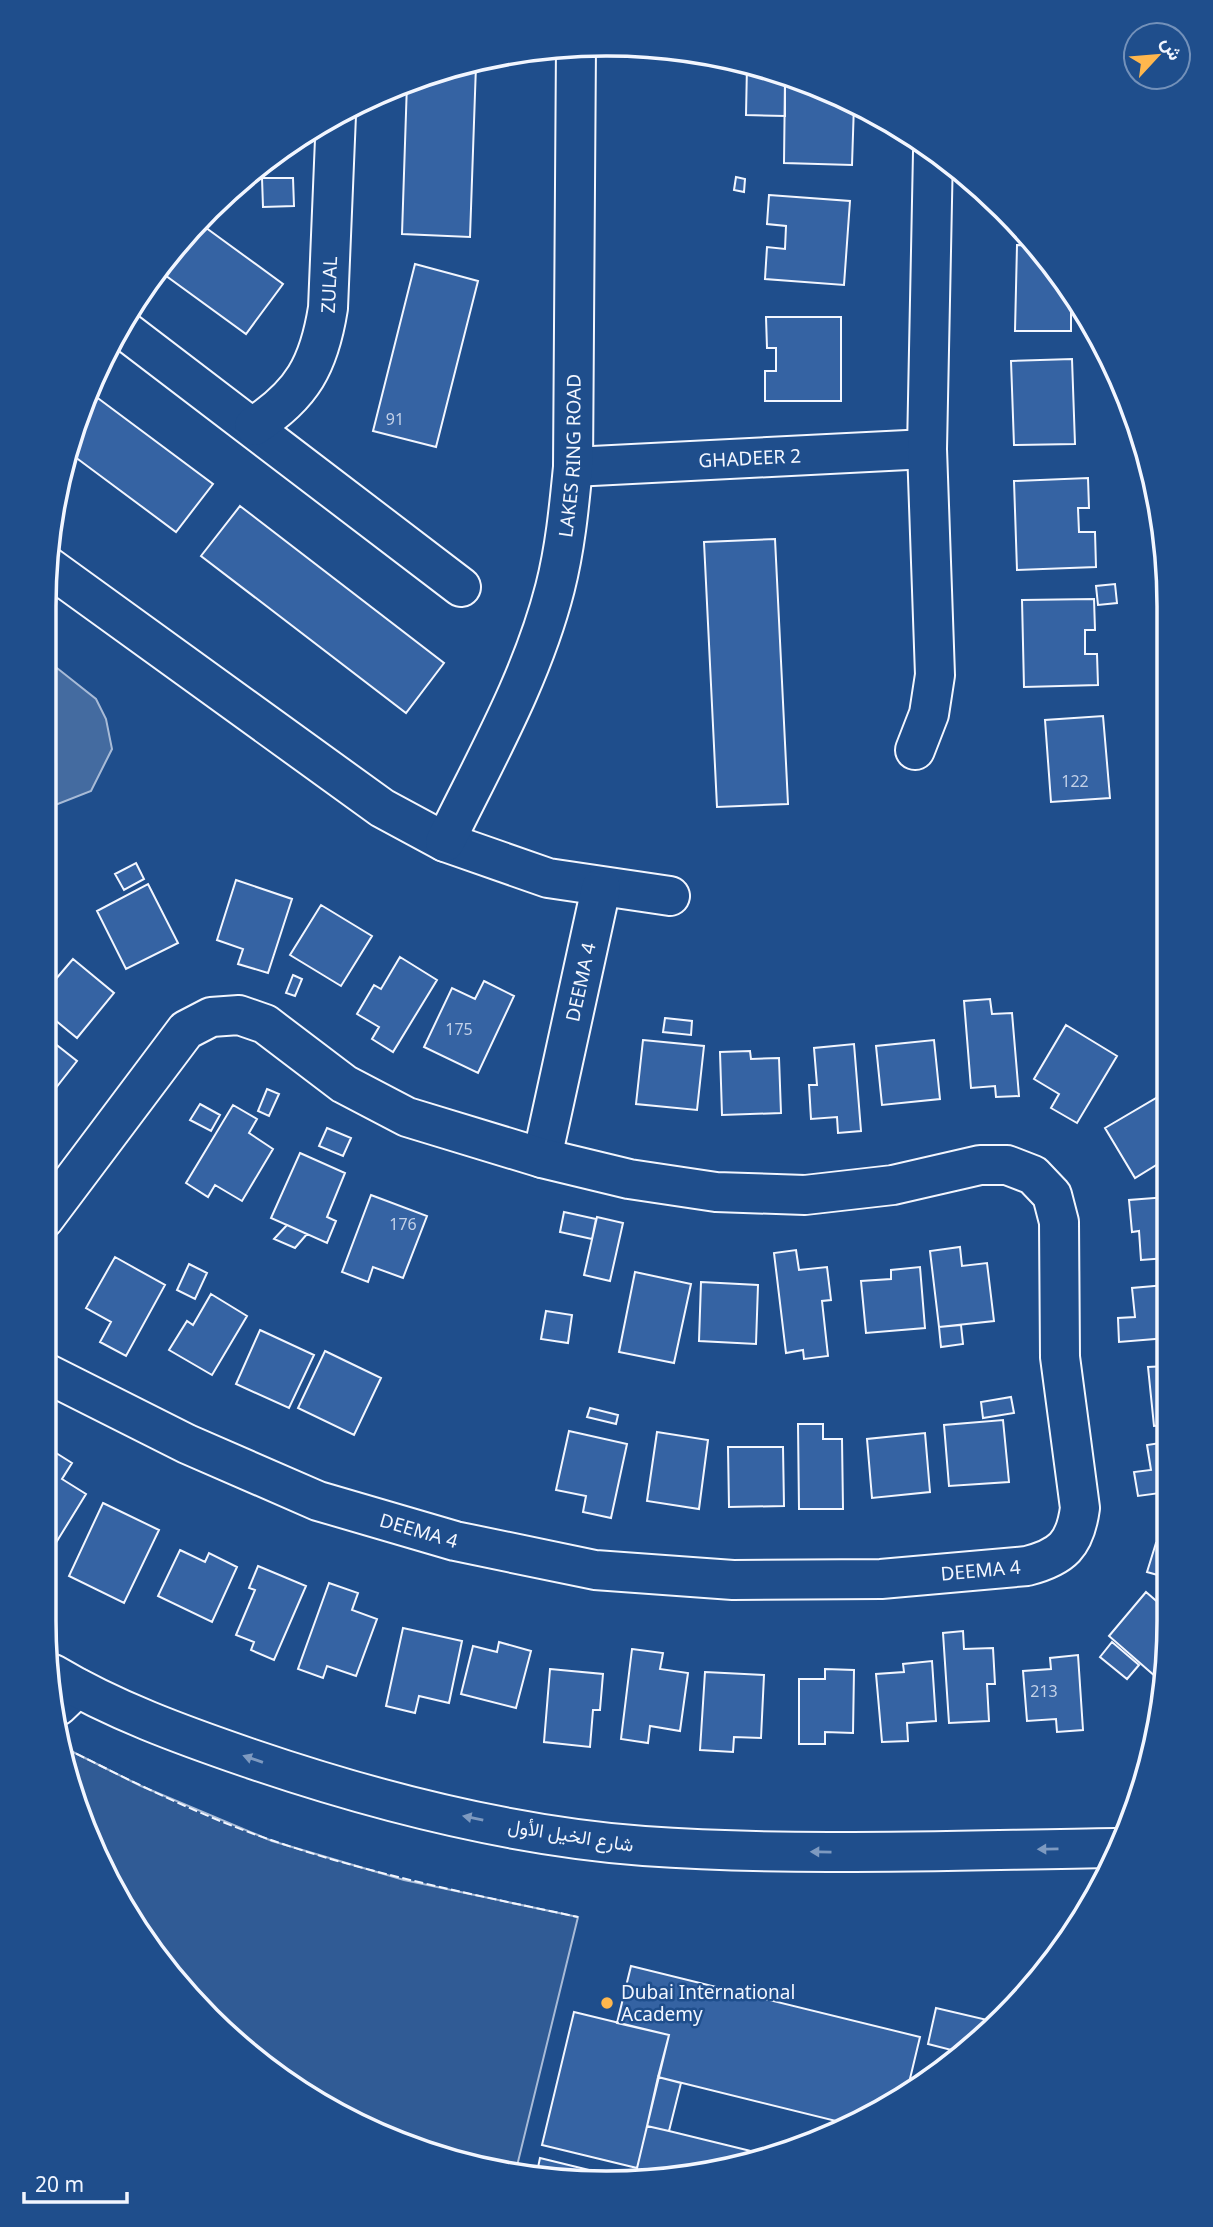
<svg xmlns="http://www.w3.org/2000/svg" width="1213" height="2227" viewBox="0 0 1213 2227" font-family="'Noto Sans',Vazirmatn,sans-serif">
  <rect width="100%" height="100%" fill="#1f4e8c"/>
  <!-- built -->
  <path fill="#305b95" stroke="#a8bbd7" stroke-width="2" d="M65,1748L141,1786L272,1841L404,1880L578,1917L516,2170L461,2164L294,2089L160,1963L74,1802Z"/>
  <!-- water -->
  <path fill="#446ba0" stroke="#a8bbd7" stroke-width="2" d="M45,662L57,668L96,699L106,719L112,749L91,791L45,809Z"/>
  <!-- building -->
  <path fill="#3563a3" stroke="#f2f6ff" stroke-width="2" d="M456,65H476L470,237L402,234L407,83Z
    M747,65L795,77L785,78V116L746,115Z
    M785,78L799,79L854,104L852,165L784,163Z
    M736,177L745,179L744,192L734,190Z
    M262,178H293L294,206L263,207Z
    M769,195L850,201L844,285L765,279L767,247L785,249L786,226L767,224Z
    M198,222L283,284L246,334L158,270L183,236Z
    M1017,245L1032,246L1071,290V331H1015Z
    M415,264L478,281L436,447L373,431Z
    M766,317H841V401H765V371H776V348H767Z
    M1072,359L1075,444L1014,445L1011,361Z
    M91,393L213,484L176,532L67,451Z
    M1088,478L1089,508H1078L1079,532H1095L1096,567L1017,570L1014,481Z
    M240,506L444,663L406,713L201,556Z
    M775,539L788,804L717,807L704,542Z
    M1115,584L1117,603L1098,605L1096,586Z
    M1094,599L1095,630H1085V654H1097L1098,685L1024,687L1022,600Z
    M1103,716L1110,798L1051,802L1045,720Z
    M136,863L144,879L124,890L115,874Z
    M236,880L292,899L268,973L238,964L243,949L217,940Z
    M148,884L178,943L126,969L97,911Z
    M321,905L372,936L341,986L290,955Z
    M400,957L437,980L393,1052L372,1039L379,1027L357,1014L374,985L381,989Z
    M73,959L114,993L77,1038L44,1011V981L49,975L55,980Z
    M293,975L302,979L295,996L286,993Z
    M484,981L514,996L478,1073L424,1047L452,988L475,999Z
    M990,999L992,1014L1012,1013L1019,1096L996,1097L995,1086L971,1088L964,1001Z
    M665,1018L692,1021L691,1035L663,1032Z
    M1066,1025L1117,1056L1077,1123L1051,1108L1059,1094L1034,1079Z
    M44,1035L77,1061L44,1103Z
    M643,1040L704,1046L697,1110L636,1104Z
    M934,1040L940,1099L882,1105L876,1046Z
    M854,1044L861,1131L838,1133L837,1117L811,1119L809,1085H817L814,1048Z
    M750,1051L751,1059L779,1058L781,1113L722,1115L720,1052Z
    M267,1089L279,1094L269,1116L258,1111Z
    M1163,1094L1166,1100V1159L1135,1178L1105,1128Z
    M200,1104L220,1115L211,1131L190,1120Z
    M233,1105L257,1119L249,1133L273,1149L242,1201L215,1185L208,1197L186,1183Z
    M327,1128L351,1138L343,1156L319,1146Z
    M300,1153L345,1173L327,1217L336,1221L327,1243L271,1218Z
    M371,1195L427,1216L403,1278L373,1267L368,1282L342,1272Z
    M1167,1197V1258L1141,1260L1139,1231L1132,1232L1129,1200Z
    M564,1212L596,1219L592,1239L560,1232Z
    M597,1217L623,1223L610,1281L584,1275Z
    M287,1225L307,1234L295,1248L274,1239Z
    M960,1247L962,1266L987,1263L994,1321L939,1327L930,1251Z
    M796,1250L799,1270L827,1267L831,1300L822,1301L828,1356L804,1359L803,1350L786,1353L774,1253Z
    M115,1257L165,1285L126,1356L100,1342L111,1322L86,1308Z
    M189,1264L207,1273L195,1299L177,1290Z
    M920,1267L925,1328L866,1333L861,1281L891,1279V1270Z
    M635,1272L691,1284L674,1363L619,1352Z
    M701,1282L758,1285L756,1344L699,1341Z
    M1165,1285L1167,1338L1119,1342L1118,1318L1135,1317L1132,1288Z
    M211,1294L247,1316L212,1375L169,1350L187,1321L193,1325Z
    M546,1311L572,1315L568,1343L541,1339Z
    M961,1325L963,1344L941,1347L939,1327Z
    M260,1330L314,1355L289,1408L236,1384Z
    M325,1351L381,1378L354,1435L298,1408Z
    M1167,1366V1425L1154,1426L1148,1367Z
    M1011,1397L1014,1413L983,1418L981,1402Z
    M590,1408L618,1415L616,1424L587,1417Z
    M1003,1420L1009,1482L949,1486L944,1425Z
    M798,1424H823V1439H842L843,1509H799Z
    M569,1431L627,1444L611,1518L583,1512L586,1496L556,1490Z
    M657,1432L708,1440L699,1509L647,1501Z
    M925,1433L930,1492L872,1498L867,1439Z
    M1167,1442L1168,1492L1138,1496L1134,1472L1151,1470L1147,1445Z
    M45,1446L72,1463L62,1479L86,1494L54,1546L44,1540Z
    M728,1447H783L784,1506L729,1507Z
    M103,1503L159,1530L124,1603L69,1576Z
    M1156,1543L1168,1547V1578L1147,1572Z
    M180,1550L205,1562L209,1553L237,1567L212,1622L158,1596Z
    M258,1566L306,1586L274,1660L251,1650L254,1642L236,1635L255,1590L249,1588Z
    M329,1583L358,1593L352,1610L377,1619L356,1676L327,1666L323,1678L298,1669Z
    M1146,1592L1168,1611V1657L1164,1684L1109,1636Z
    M403,1628L462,1641L449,1703L419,1696L415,1713L386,1706Z
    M963,1631L964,1649L993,1648L995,1684H987L989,1721L949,1723L943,1633Z
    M499,1642L531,1651L516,1708L461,1694L473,1646L497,1652Z
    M1112,1642L1139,1665L1127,1679L1100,1657Z
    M632,1649L663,1653L660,1669L688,1673L680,1731L650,1726L648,1743L621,1739Z
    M1078,1655L1083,1730L1057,1732L1056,1719L1027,1721L1023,1671L1051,1669L1050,1658Z
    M932,1661L936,1721L907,1723L908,1741L882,1742L876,1674L904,1672L903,1664Z
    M550,1669L603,1674L600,1710H593L590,1747L544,1742Z
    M825,1669L854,1670L853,1733L825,1732V1744H799V1679H825Z
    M705,1672L764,1675L761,1738L734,1737L733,1752L700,1750Z
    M631,1966L920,2037L908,2087L848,2124L658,2077L669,2035L617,2023Z
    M936,2008L996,2022L978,2043L963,2053L928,2044Z
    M574,2012L669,2035L637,2168L542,2145Z
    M658,2077L681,2083L669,2131L647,2126Z
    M647,2126L669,2131L763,2154L644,2182L634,2181Z
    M540,2158L634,2181L537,2172Z"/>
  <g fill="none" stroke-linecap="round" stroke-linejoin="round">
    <!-- minor casing -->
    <g stroke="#f2f6ff" stroke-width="42">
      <g id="minor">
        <path d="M119,326L461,587"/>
        <path id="s1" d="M254,426C302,395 319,365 328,308L336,115"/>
        <path id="s2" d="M573,467L927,449"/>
        <path d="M46,565L382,808L445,842L548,878L670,896"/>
        <path d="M915,750L929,714L935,675L927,449L933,152"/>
        <path id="s3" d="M445,842C485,760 532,678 555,588C565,549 569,508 573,467L576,45"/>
        <path id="s4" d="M542,1158L601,888"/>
        <path id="s5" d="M44,1372L187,1444L318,1501L455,1541L595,1570L733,1580L881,1579L1027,1566C1062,1557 1075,1545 1080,1508L1060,1357L1059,1222L1052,1195L1033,1175L1007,1165H980L893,1185L805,1195L716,1192L629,1179L542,1158L407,1117L344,1084L265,1024L239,1015L211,1017L186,1030L44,1219"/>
        <path d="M58,1706L77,1688"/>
      </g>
    </g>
    <!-- major casing -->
    <g stroke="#f2f6ff" stroke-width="42">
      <path id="major" d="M53,1674C113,1710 182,1735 249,1758C375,1801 511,1836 644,1846C801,1857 959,1850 1116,1848"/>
    </g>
    <!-- minor -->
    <use href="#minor" stroke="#1f4e8c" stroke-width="38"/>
    <!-- major -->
    <use href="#major" stroke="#1f4e8c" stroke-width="38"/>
    <!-- fence -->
    <path stroke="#f2f6ff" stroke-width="2" stroke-dasharray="9 3.5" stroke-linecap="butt" d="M65,1748C133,1782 202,1817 274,1841C373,1875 476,1895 578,1917"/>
  </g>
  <!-- one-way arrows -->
  <defs><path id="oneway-solid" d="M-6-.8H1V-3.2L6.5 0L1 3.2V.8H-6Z" transform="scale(1.75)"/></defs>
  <g fill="#7e9ac0">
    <use href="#oneway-solid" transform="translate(253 1759) rotate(-161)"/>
    <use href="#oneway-solid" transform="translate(473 1818) rotate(-168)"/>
    <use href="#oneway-solid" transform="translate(1048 1849) rotate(179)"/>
    <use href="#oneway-solid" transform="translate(821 1852) rotate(-179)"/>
  </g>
  <!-- markers -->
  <circle fill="#ffb74d" stroke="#1f4e8c" stroke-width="2.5" cx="607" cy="2003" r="7"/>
  <g text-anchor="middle" stroke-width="5" stroke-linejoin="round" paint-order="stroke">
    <!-- number labels -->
    <g font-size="16" fill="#c3d1e8">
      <text x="395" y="425">91</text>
      <text x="1075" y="787">122</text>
      <text x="459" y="1035">175</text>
      <text x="403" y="1230">176</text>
      <text x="1044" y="1697">213</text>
    </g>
    <!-- street labels -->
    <g font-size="19" fill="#f2f6ff" stroke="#1f4e8c">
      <text dy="7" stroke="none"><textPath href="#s1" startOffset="168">ZULAL</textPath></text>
      <text dy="7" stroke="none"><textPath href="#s3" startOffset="411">LAKES RING ROAD</textPath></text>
      <text dy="7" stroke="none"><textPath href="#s2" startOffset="177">GHADEER 2</textPath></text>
      <text dy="7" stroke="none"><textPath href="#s4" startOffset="180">DEEMA 4</textPath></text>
      <text dy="7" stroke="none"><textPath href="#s5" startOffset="408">DEEMA 4</textPath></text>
      <text dy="7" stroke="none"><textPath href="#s5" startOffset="975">DEEMA 4</textPath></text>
      <text transform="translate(571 1835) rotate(9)" y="7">شارع الخيل الأول</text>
    </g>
    <!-- poi labels -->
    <g font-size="19" fill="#f2f6ff" stroke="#1f4e8c" text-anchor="start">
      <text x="621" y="1999">Dubai International<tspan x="621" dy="22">Academy</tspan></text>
    </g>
  </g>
  <!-- crop -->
  <path d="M0 0H1213V2227H0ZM606 56H607A550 550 0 0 1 1157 606V1621A550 550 0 0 1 607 2171H606A550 550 0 0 1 56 1621V606A550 550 0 0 1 606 56Z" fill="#1f4e8c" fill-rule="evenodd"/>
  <path fill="none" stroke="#f2f6ff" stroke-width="3.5" d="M606 56H607A550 550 0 0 1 1157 606V1621A550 550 0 0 1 607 2171H606A550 550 0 0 1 56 1621V606A550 550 0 0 1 606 56Z"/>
  <!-- north arrow -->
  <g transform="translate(1157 56) rotate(64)"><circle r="33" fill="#1f4e8c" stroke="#7391ba" stroke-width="2"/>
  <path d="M0-5L12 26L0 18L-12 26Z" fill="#ffb74d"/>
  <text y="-10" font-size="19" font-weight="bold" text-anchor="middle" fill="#f2f6ff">ش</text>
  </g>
  <!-- scale -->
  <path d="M24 2192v10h103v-10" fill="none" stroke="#f2f6ff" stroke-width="3.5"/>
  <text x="35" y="2192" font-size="21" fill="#f2f6ff" stroke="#1f4e8c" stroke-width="5" paint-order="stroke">20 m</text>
</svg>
